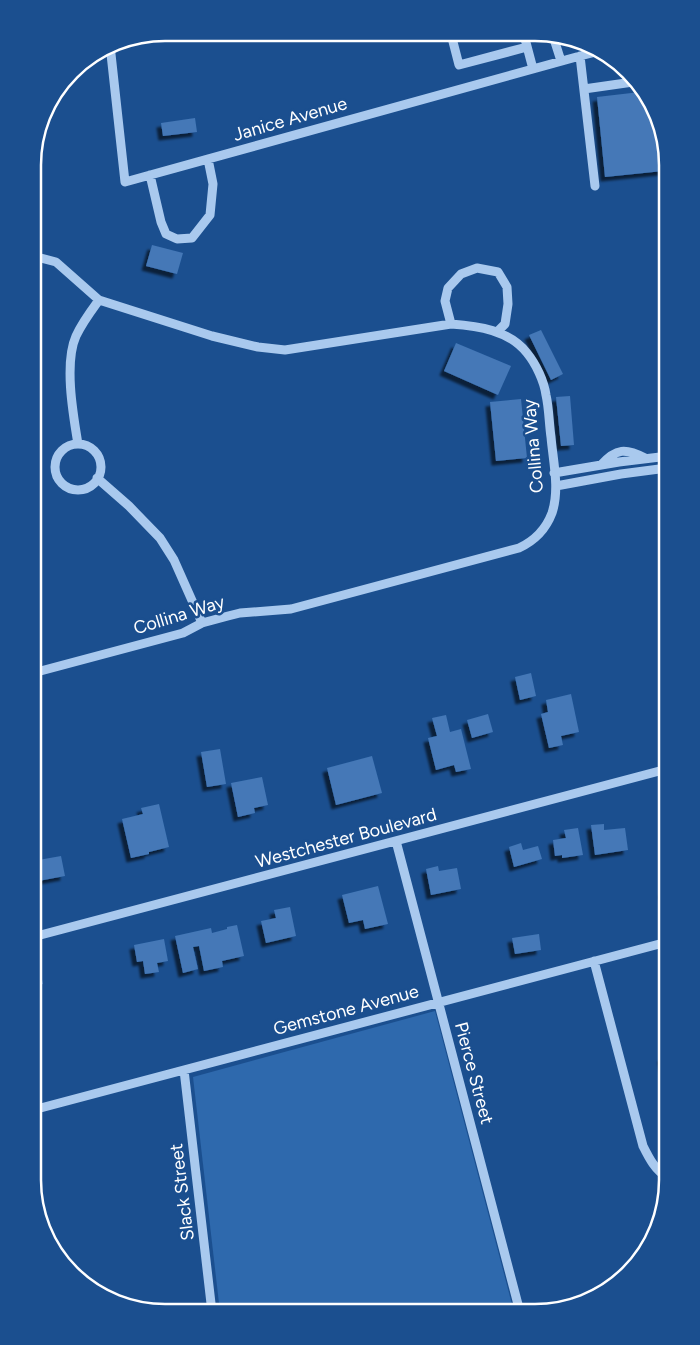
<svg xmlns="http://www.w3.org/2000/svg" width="700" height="1345" viewBox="0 0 700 1345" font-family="Figtree,sans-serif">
  <defs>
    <filter id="shadow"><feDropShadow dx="-4.5" dy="4.5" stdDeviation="1" flood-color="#0009"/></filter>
  </defs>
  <rect width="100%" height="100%" fill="#1b4f8f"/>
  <!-- green -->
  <path fill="#2e69ad" d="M435,1011L514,1312H220L193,1077Z"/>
  <!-- building -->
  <path fill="#4478b7" filter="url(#shadow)" d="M640,92L657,118L663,171L605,177L597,97Z
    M195,118L197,132L163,136L161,123Z
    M152,245L183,253L177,274L146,266Z
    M541,330L563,374L551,380L529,335Z
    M456,343L511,366L498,395L444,371Z
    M570,396L574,445L561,446L556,397Z
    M521,399L527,458L496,461L490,402Z
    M531,673L536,696L520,700L515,677Z
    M571,694L579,732L561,736L563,745L549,748L541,714L548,712L546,700Z
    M488,714L493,732L472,738L467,720Z
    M446,715L450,732L461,729L471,769L456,772L454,765L436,770L428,738L437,736L432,718Z
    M220,749L226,784L207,787L201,752Z
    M372,756L382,793L336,805L327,768Z
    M262,777L268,805L254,808L255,813L238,817L231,783Z
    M159,804L169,847L149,852V854L131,858L122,819L143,814L141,808Z
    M604,824V830L625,828L628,850L595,855L591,825Z
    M578,828L583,855L562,858V855L555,856L553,840L566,838L564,830Z
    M521,843L523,850L538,846L542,859L514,867L509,847Z
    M61,856L65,876L33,882V861Z
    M438,866L439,871L457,868L461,889L431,895L426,869Z
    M378,886L388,924L365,929L363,920L349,923L342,895Z
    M667,890V906L663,892Z
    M290,907L296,936L266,943L261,921L276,918L274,910Z
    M237,925L244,956L222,961L223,967L204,971L199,946L193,947L198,969L183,973L175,936L211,928L212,933L227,929V927Z
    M539,934L541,950L515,954L512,938Z
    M164,939L168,961L157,963L159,972L145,974L143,961L137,962L134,945Z
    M40,970L43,984L34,987L38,1001L33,1003V972Z
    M667,1056V1081H666L662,1057Z"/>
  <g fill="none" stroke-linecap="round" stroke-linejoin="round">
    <!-- minor -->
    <path stroke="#a9c9ee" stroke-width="9" d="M451,34L459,65L527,47
      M524,35L533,69
      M110,45L125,182L580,56L596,52
      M580,56L595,186
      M561,61L554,39L564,36
      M584,89L633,82
      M150,175L161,222L166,234L177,239L192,238L210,215L213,184L208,159
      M451,324L445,301L448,288L461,274L477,268L498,272L507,287L508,304L505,324L497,332
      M78,444C73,414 64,363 76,336C82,323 91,311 99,300
      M55 467a23 23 0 1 1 46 0a23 23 0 1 1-46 0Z
      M601,465C616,448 626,448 645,458
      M554,473L619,462L660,457H667
      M97,478L129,506L160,538L174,560L202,623
      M556,486L621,474L667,468
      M33,673L183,633L202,623L228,616L240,613L291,609L519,548C534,541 546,529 552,513C560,489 553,461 551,437C549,423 549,408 546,395C544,381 536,364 527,353C509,330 478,326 451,324L285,350L258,347L212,336L99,300L56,262L33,256
      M396,841L520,1312
      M33,937L667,769
      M594,961L643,1146C649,1158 655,1170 667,1177
      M184,1070L212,1312
      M33,1110L667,942
      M33,1164L39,1218"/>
  </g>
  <g text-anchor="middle" stroke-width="5" stroke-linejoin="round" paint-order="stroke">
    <!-- street labels -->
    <g font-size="18" fill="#fff" stroke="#1b4f8f">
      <text transform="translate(290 119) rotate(-16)" y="6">Janice Avenue</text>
      <text transform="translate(533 446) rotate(-95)" y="6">Collina Way</text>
      <text transform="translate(179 615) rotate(-17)" y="6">Collina Way</text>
      <text transform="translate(346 838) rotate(-15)" y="6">Westchester Boulevard</text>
      <text transform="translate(346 1010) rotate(-15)" y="6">Gemstone Avenue</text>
      <text transform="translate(474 1073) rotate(75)" y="6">Pierce Street</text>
      <text transform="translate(182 1192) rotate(-97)" y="6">Slack Street</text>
    </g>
  </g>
  <!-- crop -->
  <path d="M0 0H700V1345H0ZM165 41H535A124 124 0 0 1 659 165V1180A124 124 0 0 1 535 1304H165A124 124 0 0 1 41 1180V165A124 124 0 0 1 165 41Z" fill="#1b4f8f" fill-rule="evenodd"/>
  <path fill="none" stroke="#fff" stroke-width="2.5" d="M165 41H535A124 124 0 0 1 659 165V1180A124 124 0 0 1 535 1304H165A124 124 0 0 1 41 1180V165A124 124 0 0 1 165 41Z"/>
</svg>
